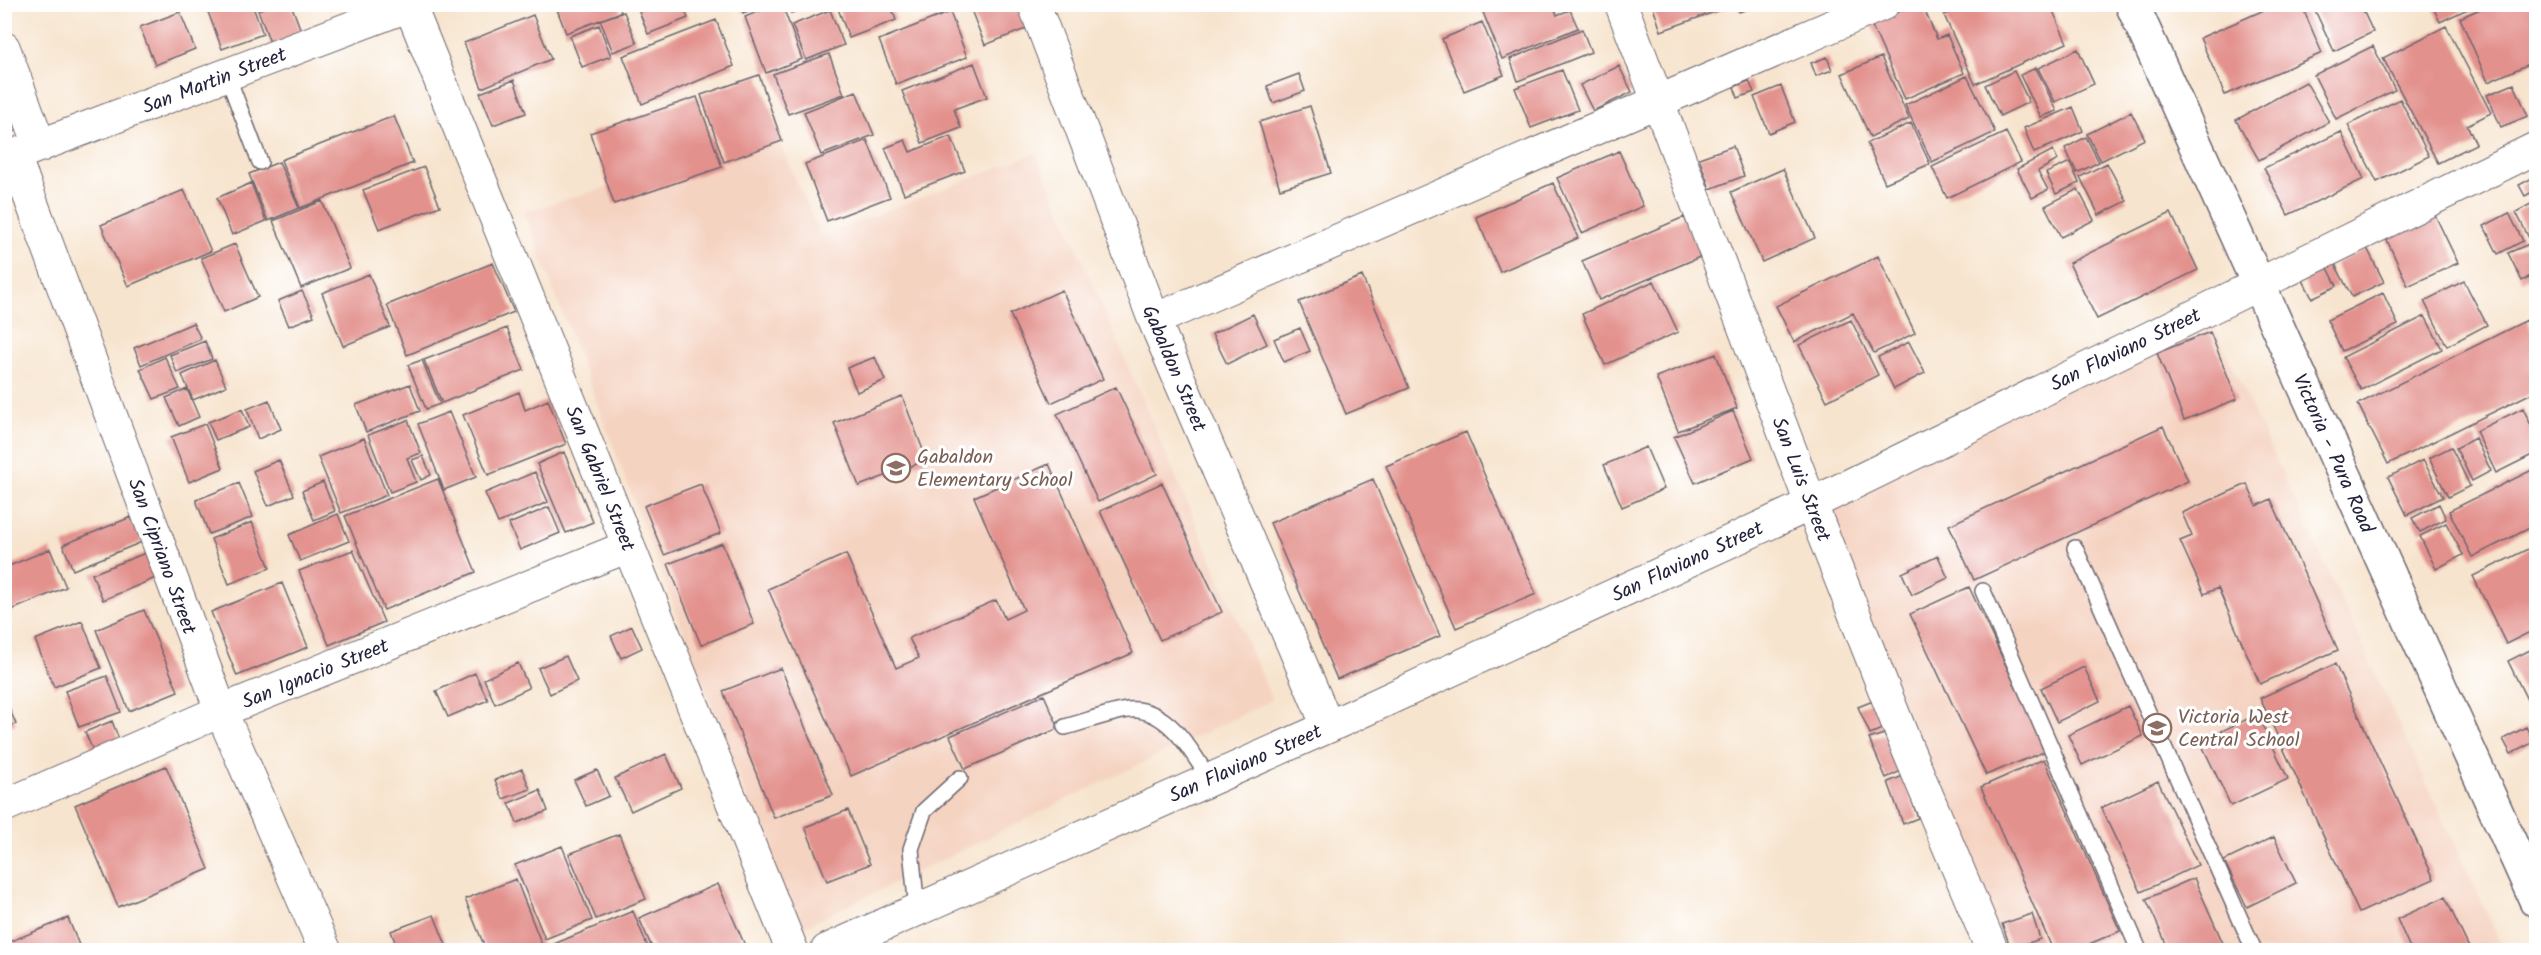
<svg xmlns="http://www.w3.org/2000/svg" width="2541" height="955" viewBox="0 0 2541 955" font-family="Kalam,sans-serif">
  <rect width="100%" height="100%" fill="#fff"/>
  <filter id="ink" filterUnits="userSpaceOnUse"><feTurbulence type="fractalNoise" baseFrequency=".0167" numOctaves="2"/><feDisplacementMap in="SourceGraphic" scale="12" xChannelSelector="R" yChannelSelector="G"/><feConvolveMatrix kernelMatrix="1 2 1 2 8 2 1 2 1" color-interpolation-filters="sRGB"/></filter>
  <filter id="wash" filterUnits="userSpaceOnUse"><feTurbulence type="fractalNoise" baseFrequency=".008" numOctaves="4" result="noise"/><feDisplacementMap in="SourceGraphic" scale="24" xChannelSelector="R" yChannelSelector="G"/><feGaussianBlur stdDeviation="1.35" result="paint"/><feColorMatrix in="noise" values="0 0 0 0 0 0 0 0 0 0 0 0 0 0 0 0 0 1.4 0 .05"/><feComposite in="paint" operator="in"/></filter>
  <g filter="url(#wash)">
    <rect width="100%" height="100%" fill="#f7e4ce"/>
    <!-- built -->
    <path fill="#f5d3c1" d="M777,137L821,236L1036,153L1272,700L797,930L524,212Z
      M2209,316L2504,950H2002L1823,506Z"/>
    <g id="blocks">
      <!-- building -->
      <path fill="#e3918d" d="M205,4H252L263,34L222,49Z
        M273,4H291L303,36L272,48L258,10Z
        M555,4H619L621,12L566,33Z
        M640,4H682L688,18L648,34L637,6Z
        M740,4H765V5L743,13Z
        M778,4H782L802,59L766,73L745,17Z
        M788,4H812V5L791,13Z
        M840,4H890L896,20L849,38L837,6Z
        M985,4H1019L1028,28L985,45L971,10Z
        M1553,4L1557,15L1570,10L1578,28L1502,59L1480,5Z
        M1652,4H1730L1731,6L1661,31Z
        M1737,4H1759V5L1739,12Z
        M1917,4H1922L1937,39L1947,35L1964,73L1905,99L1871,24Z
        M1968,4H2050L2067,43L1975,84L1944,15Z
        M2278,4H2301L2322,53L2225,95L2200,38Z
        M2312,4H2360L2373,32L2334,51Z
        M2491,4H2536V61L2488,82L2460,18Z
        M2432,5H2476L2440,22Z
        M830,10L844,45L806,60L792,25Z
        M180,12L195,49L155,65L140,27Z
        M624,12L637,43L613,52L600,20Z
        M950,12L967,57L896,84L879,40Z
        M533,15L551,59L482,88L464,43Z
        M716,20L734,66L642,104L623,56Z
        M1482,22L1504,75L1464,91L1442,39Z
        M599,25L611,56L582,67L570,36Z
        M2446,26L2491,113L2467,125L2476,144L2438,163L2383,58Z
        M1582,29L1591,52L1518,81L1510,59Z
        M2373,46L2395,90L2336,119L2314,75Z
        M2078,49L2094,84L2055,102L2038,68Z
        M829,54L844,94L788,114L773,74Z
        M1827,57L1832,70L1816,76L1811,63Z
        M1881,57L1909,119L1870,137L1842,74Z
        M974,63L987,97L954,109L961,128L922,143L902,91Z
        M1619,66L1632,92L1593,111L1580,85Z
        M2036,68L2057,111L2041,117L2020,75Z
        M1562,70L1578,110L1531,128L1515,88Z
        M2014,71L2029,102L2000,116L1985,85Z
        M1299,74L1305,91L1273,103L1267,86Z
        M759,75L782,141L724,162L701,95Z
        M1967,76L1995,132L1932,162L1905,105Z
        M514,80L526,113L493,125L480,93Z
        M1749,81L1754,92L1738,98L1734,87Z
        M2306,82L2329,122L2259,160L2236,120Z
        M2514,84L2528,116L2501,127L2487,95Z
        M1781,86L1795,122L1769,133L1754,97Z
        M856,91L874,135L821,155L804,112Z
        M12,95L24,128L4,135V98Z
        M697,97L722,167L614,204L590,133Z
        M2400,99L2429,156L2377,182L2348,125Z
        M1310,106L1331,173L1280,189L1259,122Z
        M2073,107L2083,131L2034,153L2024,128Z
        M2131,112L2145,139L2101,161L2087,134Z
        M394,116L413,163L300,208L281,160Z
        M1911,123L1930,164L1885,183L1867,143Z
        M2006,132L2021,162L1947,198L1932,167Z
        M2341,132L2364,179L2288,215L2264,168Z
        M951,136L965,171L904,194L885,148L905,140L910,152Z
        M2086,137L2099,162L2077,173L2065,148Z
        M867,140L890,197L827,221L805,164Z
        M1733,146L1744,176L1710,189L1699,158Z
        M2053,150L2058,160L2038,171L2048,190L2032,198L2017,169Z
        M1619,151L1643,206L1582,233L1557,178Z
        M279,162L299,208L268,221L249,174Z
        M2070,162L2079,183L2056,194L2046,173Z
        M2107,163L2127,201L2099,215L2080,177Z
        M424,167L440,206L379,229L363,190Z
        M1783,169L1815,238L1762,262L1731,192Z
        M2536,176V190L2525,196L2519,185Z
        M251,183L266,221L232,235L217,198Z
        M1553,183L1578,238L1500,272L1476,217Z
        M2078,189L2094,220L2061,237L2045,206Z
        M184,190L211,251L128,286L101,225Z
        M322,201L350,268L301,288L273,221Z
        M2536,201V252L2516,212Z
        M2171,213L2198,270L2097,319L2069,263Z
        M2509,213L2523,241L2498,254L2484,226Z
        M2435,215L2458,263L2408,286L2386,238Z
        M1684,217L1702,256L1599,300L1582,261Z
        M235,244L258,297L224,312L201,258Z
        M2529,244L2536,260V273L2522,281L2508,253Z
        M2367,248L2384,282L2352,297L2335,264Z
        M1878,256L1915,333L1874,353L1853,313L1794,342L1776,306Z
        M493,263L514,312L407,355L387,305Z
        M2327,266L2337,286L2312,298L2302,278Z
        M369,274L390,327L343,346L322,293Z
        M1362,276L1409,388L1346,414L1299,302Z
        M1654,281L1678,332L1605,365L1582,314Z
        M2464,281L2487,325L2447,346L2424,301Z
        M1062,290L1103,379L1051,403L1010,314Z
        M302,291L314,316L289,326L278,301Z
        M2383,293L2398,325L2342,351L2327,320Z
        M1253,314L1267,344L1227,364L1212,334Z
        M2425,316L2442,349L2361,390L2343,357Z
        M1851,320L1878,375L1827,401L1799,345Z
        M2527,320L2536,340V391L2388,464L2358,404Z
        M193,323L201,339L141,365L134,348Z
        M507,328L524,370L442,403L424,360Z
        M1300,328L1310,351L1284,362L1274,339Z
        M2210,332L2237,399L2184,420L2157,353Z
        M205,341L212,359L177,373L170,355Z
        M1909,342L1925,373L1894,389L1878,357Z
        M1716,354L1737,408L1678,431L1656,377Z
        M165,357L180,389L154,399L140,369Z
        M875,357L885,380L857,392L847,368Z
        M215,360L226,386L193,400L182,375Z
        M422,360L440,404L426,409L408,365Z
        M410,384L420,411L366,432L356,405Z
        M1116,387L1157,474L1098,502L1057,414Z
        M187,389L199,417L179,426L166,398Z
        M519,392L525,410L548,400L566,444L488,475L463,415Z
        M902,396L927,460L859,486L834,423Z
        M269,400L281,429L258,439L247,409Z
        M2523,408L2536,436V453L2496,473L2476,431Z
        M242,409L249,427L216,440L208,422Z
        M1733,411L1753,458L1695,483L1674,437Z
        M449,412L476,477L444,490L418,424Z
        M408,420L421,453L407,458L416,482L390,492L368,435Z
        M205,424L223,468L189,482L171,437Z
        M2163,426L2188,481L1974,580L1949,525Z
        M1466,432L1536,594L1456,628L1386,466Z
        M364,438L387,495L341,513L318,457Z
        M2475,438L2491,471L2472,481L2456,448Z
        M1646,447L1664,489L1622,507L1604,465Z
        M2451,447L2470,486L2448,497L2429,458Z
        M564,452L593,522L566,533L537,464Z
        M423,456L431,475L421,480L412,460Z
        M279,460L294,495L268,506L253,471Z
        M2423,460L2443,497L2407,515L2388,477Z
        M1049,464L1133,653L851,776L768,589L846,554L896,668L919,658L909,638L996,600L1005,619L1024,610L974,497Z
        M2536,468V525L2472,557L2449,511Z
        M535,472L548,502L498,523L485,493Z
        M438,479L476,572L384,610L345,516Z
        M1373,479L1440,636L1337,679L1270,523Z
        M323,482L335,511L314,520L302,491Z
        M239,483L253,517L209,534L196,500Z
        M1162,483L1222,612L1160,640L1100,511Z
        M701,484L721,533L664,555L644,506Z
        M2247,484L2257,506L2271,499L2338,650L2260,684L2218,588L2204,594L2180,541L2192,536L2182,513Z
        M2439,504L2446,519L2420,532L2412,518Z
        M549,507L560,533L520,550L509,524Z
        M338,514L349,541L300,561L289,535Z
        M131,517L142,542L73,570L63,545Z
        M252,522L270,568L229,584L211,539Z
        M2446,523L2463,555L2436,569L2420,536Z
        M722,543L754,624L701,645L668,564Z
        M2536,545V629L2506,644L2473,576Z
        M50,549L66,587L7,612L4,606V568Z
        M353,550L384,622L329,645L299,571Z
        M148,552L158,577L103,600L92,574Z
        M1938,556L1948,578L1912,595L1902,573Z
        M282,583L308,647L237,676L211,612Z
        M1969,587L2046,751L1986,775L1910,614Z
        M144,610L178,691L129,711L96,630Z
        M82,621L101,668L54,687L35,640Z
        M632,626L642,648L621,658L611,636Z
        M2536,647V718L2508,661Z
        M566,656L577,681L550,694L538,668Z
        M518,663L529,688L495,704L484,679Z
        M2335,664L2434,879L2359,913L2260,698Z
        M2084,667L2100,701L2057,722L2041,688Z
        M781,668L833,795L774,818L723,691Z
        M475,673L488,700L448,717L436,691Z
        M107,676L121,712L79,727L65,691Z
        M1044,695L1059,728L965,769L950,736Z
        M4,696L16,724L4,728Z
        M1873,701L1884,728L1870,734L1858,707Z
        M2128,706L2143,736L2082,765L2068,735Z
        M2258,714L2288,779L2231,806L2200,741Z
        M112,721L120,742L94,753L85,732Z
        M2526,727L2534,742L2511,754L2503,739Z
        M1884,734L1901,771L1886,778L1869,739Z
        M666,754L681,788L631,811L615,778Z
        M2044,759L2120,931L2075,950H2053L1981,787Z
        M166,766L209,869L118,907L75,805Z
        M522,769L530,789L503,799L495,780Z
        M597,770L609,796L586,806L574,780Z
        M1903,776L1918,818L1903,824L1888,782Z
        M2158,781L2198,865L2141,892L2101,808Z
        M540,790L548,811L517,823L509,803Z
        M848,810L870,864L827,881L805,827Z
        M619,834L646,899L596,919L569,854Z
        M2274,837L2296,883L2247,907L2224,861Z
        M562,846L592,920L545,939L515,865Z
        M2194,878L2226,950H2169L2146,899Z
        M516,879L542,945L529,950H486L465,899Z
        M718,884L747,950H653L639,918Z
        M2445,897L2470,950H2411L2397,919Z
        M633,911L649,950H557L554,944Z
        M2032,914L2040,939L2011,949L2002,924Z
        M434,915L448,950H398L391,931Z
        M68,918L81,950H4V944Z"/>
    </g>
  </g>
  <g filter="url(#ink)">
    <use href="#blocks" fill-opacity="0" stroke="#6d666e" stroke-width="1.5"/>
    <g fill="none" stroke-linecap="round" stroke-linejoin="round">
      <!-- lane casing -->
      <g stroke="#6d666e" stroke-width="18">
        <path id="lane" d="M227,75L260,162
          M2075,548L2254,950
          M1983,591L2139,950
          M1065,727C1085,722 1107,713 1128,710C1167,706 1192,751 1209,779
          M917,910L911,849L924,811L960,778"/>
      </g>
      <!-- street casing -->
      <g stroke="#6d666e" stroke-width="34">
        <path id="street" d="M1034,4L1154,320L1328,727
          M1621,4L1811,504L1906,745L1992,950
          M410,6L792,950
          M4,48L40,146
          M14,155L221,711L325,950
          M4,159L413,4
          M1154,320L1883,4
          M4,806L221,711L629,546
          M827,950L1328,727L1811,504L2536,148"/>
      </g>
      <!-- secondary casing -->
      <g stroke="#6d666e" stroke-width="36">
        <path id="secondary" d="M2132,4L2536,900"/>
      </g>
      <!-- lane -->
      <use href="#lane" stroke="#fff" stroke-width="15"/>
      <!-- street -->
      <use href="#street" stroke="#fff" stroke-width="32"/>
      <!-- secondary -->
      <use href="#secondary" stroke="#fff" stroke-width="33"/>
    </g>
  </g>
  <!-- icons -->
  <defs>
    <g id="school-ring" transform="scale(1.5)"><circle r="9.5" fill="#fff" stroke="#8d6e63" stroke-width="1.5"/><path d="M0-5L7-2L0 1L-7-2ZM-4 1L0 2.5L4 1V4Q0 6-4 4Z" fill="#8d6e63"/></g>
  </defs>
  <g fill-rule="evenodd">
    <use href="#school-ring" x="896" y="468"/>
    <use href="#school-ring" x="2157" y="728"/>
  </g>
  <g text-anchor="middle" stroke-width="6" stroke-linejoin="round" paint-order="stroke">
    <!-- street labels -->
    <g font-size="20" fill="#22223b" stroke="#fff">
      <text transform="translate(214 80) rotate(-21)" y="7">San Martin Street</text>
      <text transform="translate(2125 349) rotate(-26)" y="7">San Flaviano Street</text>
      <text transform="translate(1175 368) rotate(67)" y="7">Gabaldon Street</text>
      <text transform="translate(2334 453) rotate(66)" y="7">Victoria - Pura Road</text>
      <text transform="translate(601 478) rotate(68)" y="7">San Gabriel Street</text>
      <text transform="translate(1802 479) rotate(69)" y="7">San Luis Street</text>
      <text transform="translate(163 556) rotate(70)" y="7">San Cipriano Street</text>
      <text transform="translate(1687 561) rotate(-25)" y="7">San Flaviano Street</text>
      <text transform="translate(315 673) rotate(-22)" y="7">San Ignacio Street</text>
      <text transform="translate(1245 763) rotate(-24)" y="7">San Flaviano Street</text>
    </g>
    <!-- education labels -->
    <g font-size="20" fill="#785e54" stroke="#fff" text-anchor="start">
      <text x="917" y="463">Gabaldon<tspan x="917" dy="23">Elementary School</tspan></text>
      <text x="2178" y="723">Victoria West<tspan x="2178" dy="23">Central School</tspan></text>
    </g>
  </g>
  <!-- margin -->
  <rect width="2541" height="955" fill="none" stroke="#fff" stroke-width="24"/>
</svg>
